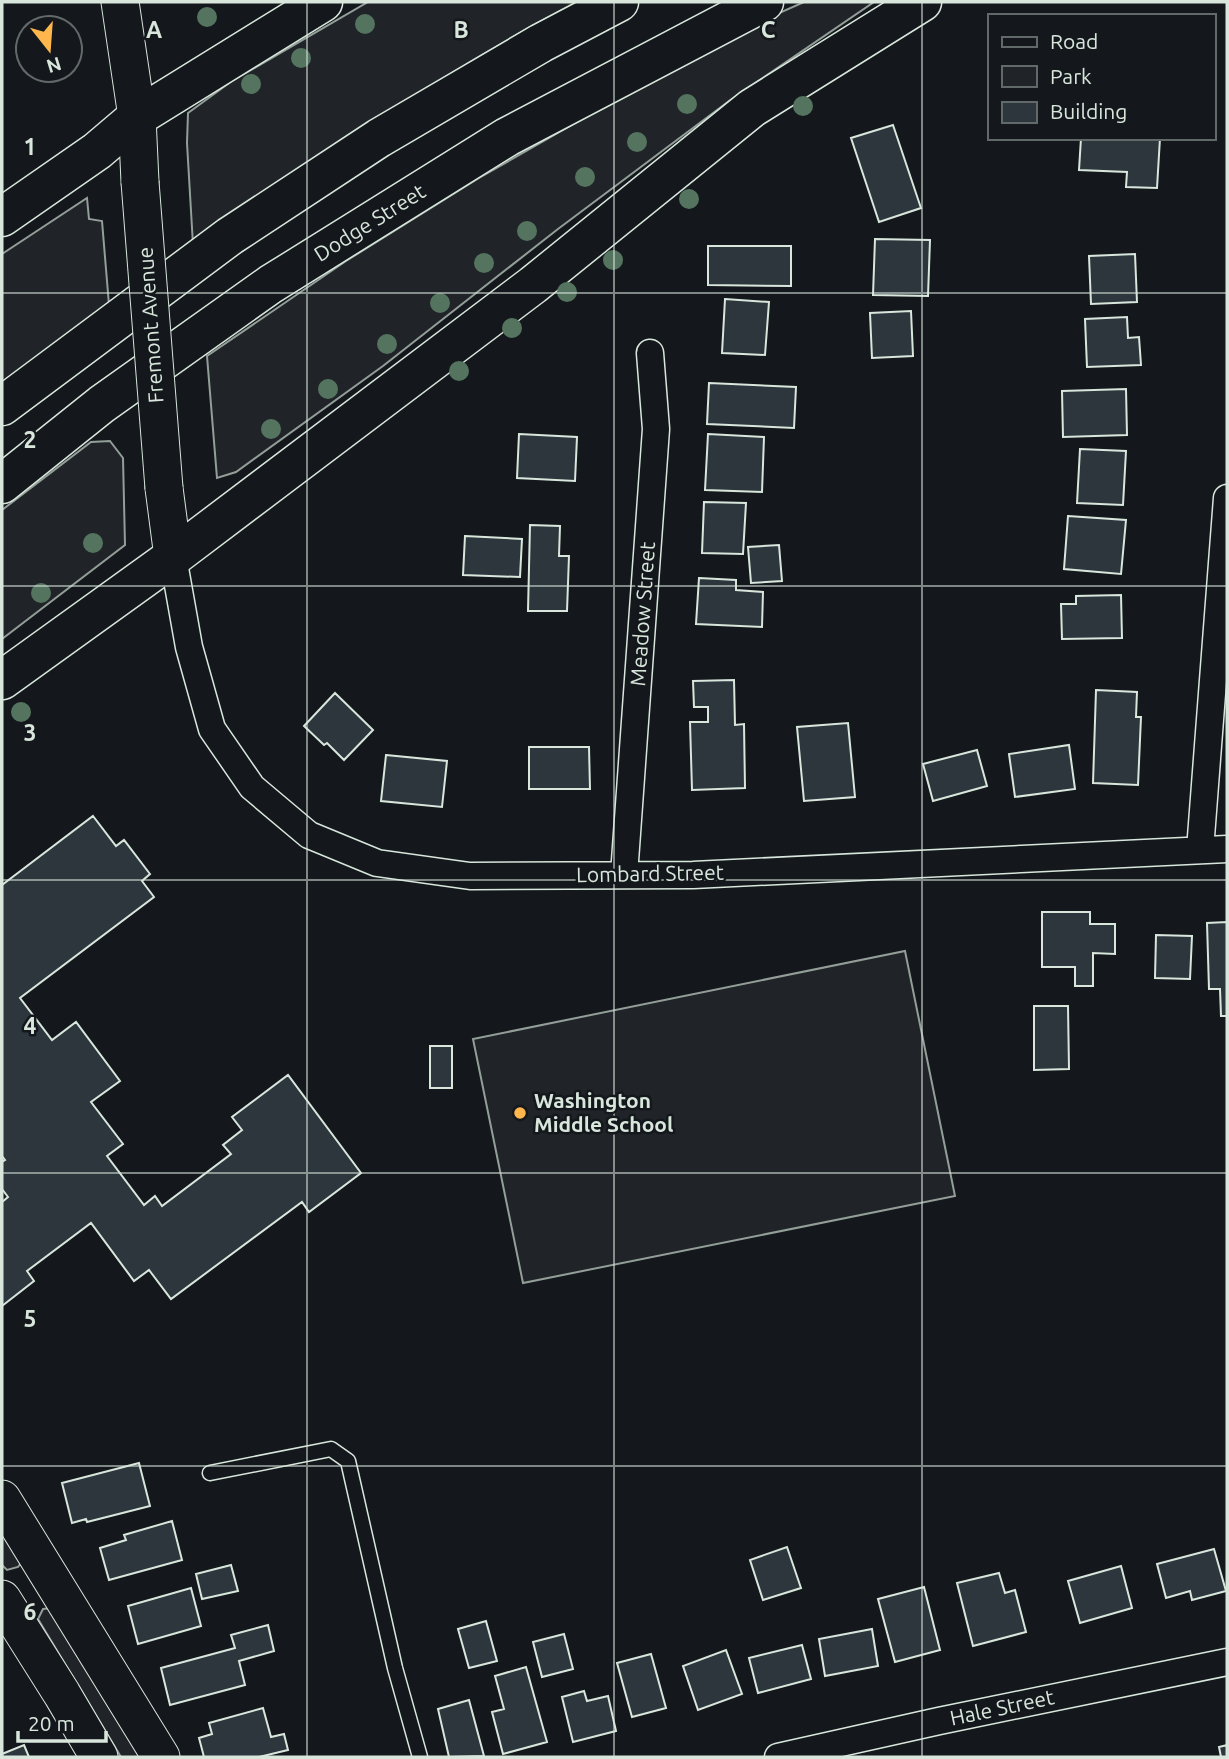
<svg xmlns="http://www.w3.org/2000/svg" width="1229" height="1759" viewBox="0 0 1229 1759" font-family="Ubuntu,sans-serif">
  <rect width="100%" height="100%" fill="#14181c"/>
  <!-- green -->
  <path fill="#202428" stroke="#939e99" stroke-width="2" d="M368,2H577C442,72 318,159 193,245L187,143L188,113L232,81Z
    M804,2H874L729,101L558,229L383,366L236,472L217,478L207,356L346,261L479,178L661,74L759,22Z
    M87,198L89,219L102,221L109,305L2,387V254Z
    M110,441L123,458L125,545L2,639V510L91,442Z
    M905,951L955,1196L523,1283L473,1039Z
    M2,1526L21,1563L18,1567L7,1570L2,1565Z
    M51,1608L142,1757H121L38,1619L43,1609Z"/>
  <!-- building -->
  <path fill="#2c363c" stroke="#d8e6dc" stroke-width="2" d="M893,125L921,208L879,222L851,138Z
    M1081,138H1160L1157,188L1126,187L1127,172L1079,170Z
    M875,239L930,240L928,296L873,295Z
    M708,246H791V286L708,285Z
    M1135,254L1137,302L1091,304L1089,256Z
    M725,299L769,302L765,355L722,353Z
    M911,311L913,356L872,358L870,313Z
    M1127,317L1128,338L1139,337L1141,365L1087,367L1085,319Z
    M709,383L796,387L794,428L707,424Z
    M1126,389L1127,435L1063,437L1062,391Z
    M519,434L577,437L575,481L517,478Z
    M708,434L764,437L762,492L705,490Z
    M1080,449L1126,451L1123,505L1077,503Z
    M704,502L746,503L743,554L702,553Z
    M1068,516L1126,520L1121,574L1064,569Z
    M530,525L560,526L559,556H569L567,611H528Z
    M465,536L522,539L520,577L463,575Z
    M779,545L782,581L751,583L748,547Z
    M699,578L736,580V590L763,592L762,627L696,624Z
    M1121,595L1122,638L1062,639L1061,604H1076V596Z
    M734,680L735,725L744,724L745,788L692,790L690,722H708V707H694L693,681Z
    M1096,690L1137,692L1136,717H1141L1138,785L1093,783Z
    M335,693L373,730L344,760L327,743L324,745L304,726Z
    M848,723L855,797L804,801L797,727Z
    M1069,745L1075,789L1015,797L1009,754Z
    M529,747H589L590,789H529Z
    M977,750L987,786L933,801L923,764Z
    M386,755L447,761L442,807L381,801Z
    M93,816L116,846L124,840L150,874L142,881L154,897L20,998L52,1040L76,1022L120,1081L91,1102L123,1144L107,1156L144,1205L155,1196L162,1206L231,1154L223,1145L242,1130L232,1117L288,1075L361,1173L309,1212L302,1202L171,1299L149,1270L134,1281L91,1223L27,1271L34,1281L2,1306V1202L8,1197L2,1189V1162L5,1160L2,1156V885Z
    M1042,912H1090V924H1115V954L1093,953V986H1075V967H1042Z
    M1227,922V1016H1221L1220,989H1209L1207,923Z
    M1156,935L1192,936L1190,979L1155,978Z
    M1034,1006H1068L1069,1069L1034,1070Z
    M430,1046H452V1088H430Z
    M139,1463L150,1506L87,1522L86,1519L72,1523L62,1483Z
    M172,1521L182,1560L109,1580L100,1548L126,1540L124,1535Z
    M787,1547L801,1588L763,1600L750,1560Z
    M1214,1549L1226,1591L1192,1600L1190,1591L1166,1598L1157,1564Z
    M231,1565L238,1591L202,1599L196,1574Z
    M1121,1566L1132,1608L1080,1623L1068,1581Z
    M999,1573L1005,1593L1015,1590L1026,1632L973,1646L957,1583Z
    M924,1587L940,1650L895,1662L878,1599Z
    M191,1588L201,1626L138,1644L128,1606Z
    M486,1621L497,1661L469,1668L458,1629Z
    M268,1625L274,1651L239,1661L245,1685L170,1705L161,1668L235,1648L231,1635Z
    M872,1629L878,1666L825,1676L819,1639Z
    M564,1634L573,1669L542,1677L533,1642Z
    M802,1645L811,1679L758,1693L749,1658Z
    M726,1650L742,1694L698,1710L683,1666Z
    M651,1654L666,1708L632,1717L617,1663Z
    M526,1667L547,1742L503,1754L492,1712L504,1709L495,1676Z
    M584,1691L587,1701L608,1696L616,1731L573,1742L562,1697Z
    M469,1700L484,1756L449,1757L438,1709Z
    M263,1708L271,1737L284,1734L288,1750L259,1757H204L199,1738L212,1734L209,1723Z
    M24,1745L29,1757H2V1754Z
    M1227,1745V1757H1221L1219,1747Z"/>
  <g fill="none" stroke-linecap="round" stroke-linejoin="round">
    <!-- lane casing -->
    <g stroke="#d8e6dc" stroke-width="17">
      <path id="lane" d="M210,1473L331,1449L348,1461L395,1668L420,1757"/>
    </g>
    <!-- street casing -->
    <g stroke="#d8e6dc" stroke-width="29">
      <path id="street" d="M173,557L189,647L212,729L252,787L309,835L377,863L470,876L693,875L1227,849
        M1200,850L1227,498
        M624,875L656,429L650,353
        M778,1757L939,1721L1227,1662"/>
    </g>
    <!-- secondary casing -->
    <g stroke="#d8e6dc" stroke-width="39">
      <path id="secondary" d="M120,2L137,117L140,182
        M164,488L173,557
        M2,1499L161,1757
        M2,1599L62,1694L99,1757"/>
    </g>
    <!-- primary casing -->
    <g stroke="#d8e6dc" stroke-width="41">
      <path id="primary" d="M2,217L97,151L137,117
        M2,680L173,557"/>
    </g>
    <!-- highway casing -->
    <g stroke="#d8e6dc" stroke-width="41">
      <path id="highway" d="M137,117L323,2
        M2,406L230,236L379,138L541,43L619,2
        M2,484L102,404L271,284L507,137L764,2
        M173,557L533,285L752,108L922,2"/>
    </g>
    <!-- lane -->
    <use href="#lane" stroke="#14181c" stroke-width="14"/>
    <!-- street -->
    <use href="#street" stroke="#14181c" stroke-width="26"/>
    <!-- secondary -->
    <use href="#secondary" stroke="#14181c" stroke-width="37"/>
    <!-- primary -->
    <use href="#primary" stroke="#14181c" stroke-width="38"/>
    <!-- highway -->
    <use href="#highway" stroke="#14181c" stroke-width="38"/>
    <!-- secondary-bridge casing -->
    <g stroke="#d8e6dc" stroke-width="39" stroke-linecap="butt">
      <path id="secondary-bridge" d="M140,182L164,488"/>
    </g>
    <!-- secondary-bridge -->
    <use href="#secondary-bridge" stroke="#14181c" stroke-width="37"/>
  </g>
  <!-- trees -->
  <g fill="#55745f">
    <circle cx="207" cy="17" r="10"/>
    <circle cx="365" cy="24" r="10"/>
    <circle cx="301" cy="58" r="10"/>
    <circle cx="251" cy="84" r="10"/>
    <circle cx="687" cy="104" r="10"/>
    <circle cx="803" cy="106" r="10"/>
    <circle cx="637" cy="142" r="10"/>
    <circle cx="585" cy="177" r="10"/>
    <circle cx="689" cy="199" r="10"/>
    <circle cx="527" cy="231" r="10"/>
    <circle cx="613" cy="260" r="10"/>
    <circle cx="484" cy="263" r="10"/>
    <circle cx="567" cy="292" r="10"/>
    <circle cx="440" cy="303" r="10"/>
    <circle cx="512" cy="328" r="10"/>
    <circle cx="387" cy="344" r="10"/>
    <circle cx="459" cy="371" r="10"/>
    <circle cx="328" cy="389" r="10"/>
    <circle cx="271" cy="429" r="10"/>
    <circle cx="93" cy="543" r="10"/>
    <circle cx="41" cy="593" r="10"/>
    <circle cx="21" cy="712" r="10"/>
  </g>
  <!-- grid -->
  <path fill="none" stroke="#d8e6dc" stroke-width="2" stroke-opacity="0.55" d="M307,2V1757M614,2V1757M922,2V1757M2,293H1227M2,586H1227M2,880H1227M2,1173H1227M2,1466H1227"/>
  <!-- markers -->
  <circle fill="#ffb74d" stroke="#14181c" stroke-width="2.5" cx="520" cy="1113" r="7"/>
  <g text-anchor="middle" stroke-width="5" stroke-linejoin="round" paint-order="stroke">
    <!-- street labels -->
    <g font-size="21" fill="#d8e6dc" stroke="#14181c">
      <text transform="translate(370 223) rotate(-32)" y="7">Dodge Street</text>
      <text transform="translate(151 325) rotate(-94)" y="7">Fremont Avenue</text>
      <text transform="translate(643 614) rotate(-86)" y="7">Meadow Street</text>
      <text transform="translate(650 874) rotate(-1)" y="7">Lombard Street</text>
      <text transform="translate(1002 1708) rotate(-12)" y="7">Hale Street</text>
    </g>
    <!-- poi labels -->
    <g font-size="21" font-weight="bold" fill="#d8e6dc" stroke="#14181c" text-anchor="start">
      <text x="534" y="1108">Washington<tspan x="534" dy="24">Middle School</tspan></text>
    </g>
  </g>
  <g font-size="23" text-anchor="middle" font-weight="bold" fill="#d8e6dc" stroke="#14181c" stroke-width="5" stroke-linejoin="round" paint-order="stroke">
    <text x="154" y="38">A</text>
    <text x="461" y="38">B</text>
    <text x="768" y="38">C</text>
    <text x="30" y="155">1</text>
    <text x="30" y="448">2</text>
    <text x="30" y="741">3</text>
    <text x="30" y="1034">4</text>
    <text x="30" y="1327">5</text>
    <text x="30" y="1620">6</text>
  </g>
  <!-- border -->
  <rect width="1229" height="1759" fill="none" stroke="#d8e6dc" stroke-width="7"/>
  <!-- legend -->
  <rect x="988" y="14" width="228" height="126" fill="#14181c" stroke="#626a69" stroke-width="2"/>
  <rect x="1002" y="37" width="35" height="10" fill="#14181c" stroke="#626a69" stroke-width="2"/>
  <text x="1050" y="49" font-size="21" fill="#d8e6dc">Road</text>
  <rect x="1002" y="66" width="35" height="21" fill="#202428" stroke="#626a69" stroke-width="2"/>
  <text x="1050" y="84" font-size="21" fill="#d8e6dc">Park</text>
  <rect x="1002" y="102" width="35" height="21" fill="#2c363c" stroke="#626a69" stroke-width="2"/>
  <text x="1050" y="119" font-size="21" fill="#d8e6dc">Building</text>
  <!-- north arrow -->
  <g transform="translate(49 49) rotate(163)"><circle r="33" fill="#14181c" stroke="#626a69" stroke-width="2"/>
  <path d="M0-5L12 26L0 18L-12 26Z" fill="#ffb74d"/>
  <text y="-10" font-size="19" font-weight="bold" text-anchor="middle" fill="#d8e6dc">N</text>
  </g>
  <!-- scale -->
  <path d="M18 1731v10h88v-10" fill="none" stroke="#d8e6dc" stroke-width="3.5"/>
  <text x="28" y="1731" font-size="21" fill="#d8e6dc" stroke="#14181c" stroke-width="5" paint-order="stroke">20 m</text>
</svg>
